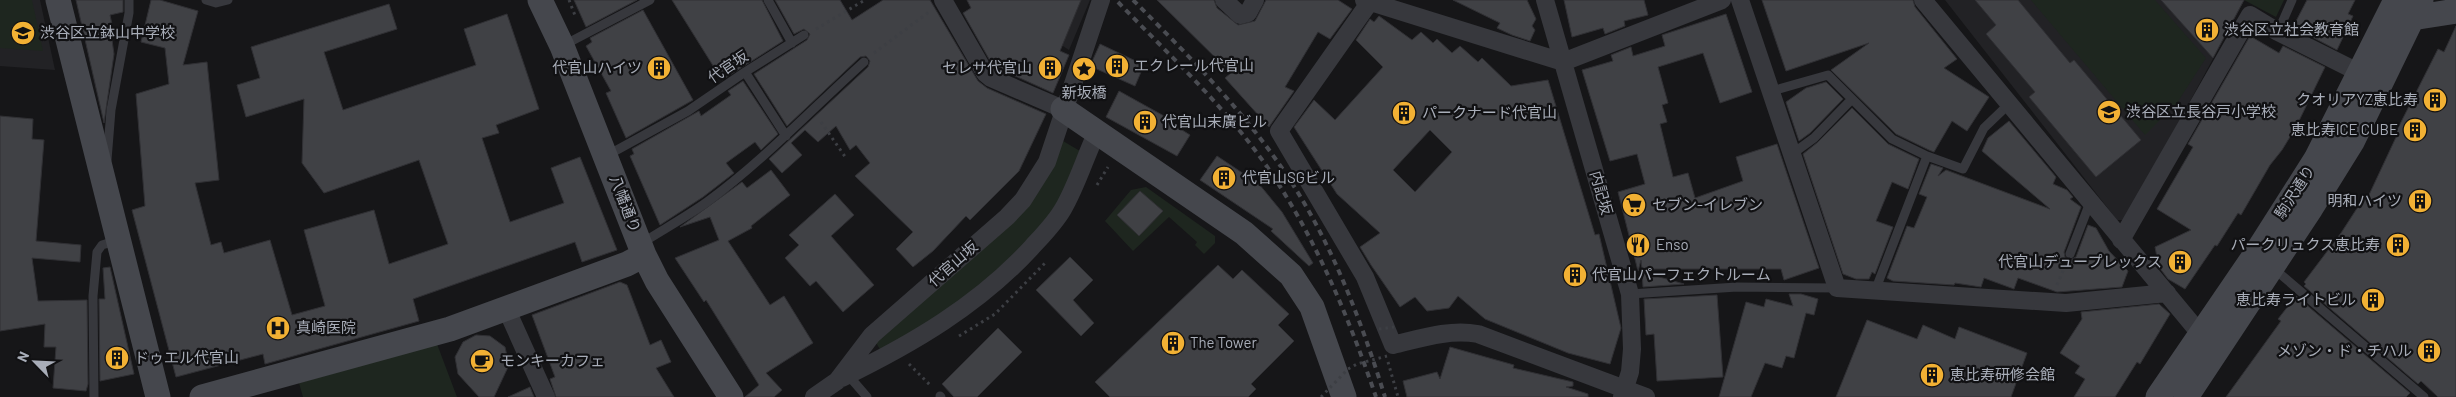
<svg xmlns="http://www.w3.org/2000/svg" width="2456" height="397" viewBox="0 0 2456 397" font-family="Barlow,'Noto Sans JP',sans-serif">
  <rect width="100%" height="100%" fill="#161618"/>
  <!-- built -->
  <path fill="#222225" d="M0,0H40L55,70L0,66Z
    M1020,0H1090L1069,50L1041,32Z
    M1945,0H2237L2243,3L2126,220H2117Z"/>
  <!-- green -->
  <path fill="#1e261f" d="M0,0H32L43,51L0,48Z
    M2031,0H2155L2206,58L2177,103L2145,135Z
    M2244,0H2284L2276,17Z
    M1063,141L1080,151L1064,192L1049,218L1017,253L951,309L881,351L875,341L936,289Z
    M1146,187L1215,236V243L1204,254L1195,245L1197,242L1169,217L1133,251L1105,221L1131,190Z
    M437,344L457,397H303L299,383Z"/>
  <!-- building -->
  <path fill="#404145" stroke="#303034" fill-rule="evenodd" d="M76,0H123V12L110,15L114,34L111,33L114,54L104,123Z
    M151,0H160L198,11L183,65L207,62L219,180L195,183L211,245L221,242L224,253L270,240L292,315L325,306L304,230L374,210L389,264L448,244L419,160L324,193L302,163L304,99L246,117L237,85L260,78L251,47L389,4L397,29L324,52L343,110L476,65L464,29L507,14L539,109L496,125L499,133L482,138L510,222L564,203L551,168L580,157L617,250L582,262L575,242L413,299L419,321L265,364L263,354L176,377L132,210L145,206L136,94L169,84L165,48L141,42Z
    M574,0H637L586,27Z
    M672,0H762L783,41L722,80Z
    M775,0H840L852,20L883,0H930L978,81L987,88L1046,114L1019,171L970,220L966,216L933,251L913,267L896,249L913,232L855,176L870,163L856,145L850,150L836,126L818,142L805,130L791,143L802,155L782,173L769,159L868,67L870,61L866,56L860,57L787,126L754,74L807,40L810,34L804,29L794,34Z
    M967,0H1081L1060,51L1069,55L1053,93L993,66L963,13L971,8Z
    M1157,0H1214L1217,8L1238,25L1255,21L1266,0H1338L1352,9L1330,39L1318,32L1285,87L1294,91L1269,127L1225,78L1231,73Z
    M1453,0H1527L1536,19L1532,26L1535,30L1530,41L1512,35L1497,28L1500,23Z
    M1564,0H1644L1648,15L1624,21L1625,26L1605,34L1603,28L1572,37Z
    M1762,0H1913L1915,7L1957,59L1944,68L1989,97L1967,131L1952,121L1934,152L1929,150L1896,134L1831,70L1869,43L1786,71Z
    M1975,0H2018L2070,63L2074,60L2141,140L2096,177L2029,97L2035,92L1986,34L1996,25Z
    M2161,0H2244L2213,58Z
    M2307,0H2355L2348,14L2353,16L2337,50L2293,27Z
    M643,10L693,100L626,138L606,93L611,91L586,46L592,42L590,38Z
    M1726,14L1752,92L1720,103L1703,53L1658,67L1668,103L1662,105L1667,122L1660,124L1673,177L1688,173L1695,198L1743,181L1736,157L1777,144L1819,268L1784,280L1781,269H1642L1641,260L1638,271L1618,192L1645,184L1637,154L1610,161L1582,70L1613,61L1611,55L1631,47L1633,56L1665,46L1662,35Z
    M1379,16L1412,40L1421,32L1433,43L1437,39L1452,53L1460,46L1478,62L1482,58L1511,86L1548,80L1595,235L1599,234L1621,328L1610,364L1568,353L1485,319L1458,296L1449,308L1427,311L1415,297L1400,307L1371,265L1360,247L1380,233L1337,194L1294,127L1314,100L1335,120L1383,67L1356,40L1370,19L1374,22ZM1430,130L1452,152L1415,192L1393,170Z
    M2456,26V397H2438L2421,381L2418,384L2304,286L2306,284L2304,282L2341,233L2365,196L2368,197L2398,133L2396,132L2438,49L2444,52Z
    M2250,36L2279,53L2283,46L2325,67L2296,127L2282,150L2270,165L2241,215L2238,213L2217,246L2215,245L2185,289L2168,279L2159,267L2155,247L2191,230L2157,209L2193,147L2188,144Z
    M1100,44L1144,65L1135,86L1090,66Z
    M743,81L778,134L761,150L755,142L726,163L734,173L703,197L660,225L630,156L634,154L632,149L699,111L701,116L731,95L728,91Z
    M1826,82L1843,99L1810,133L1799,141L1786,102L1806,88Z
    M1119,91L1164,116L1163,118L1190,135L1177,156L1106,117Z
    M1852,108L1888,144L1919,159L1908,189L1892,182L1876,221L1893,227L1875,274L1872,272L1869,279H1856L1843,274L1803,154L1818,142Z
    M0,116L33,119L32,139L44,140L36,241L81,245L80,262L32,258L38,301L87,300L88,384L86,391L53,388L56,347H44L45,324L0,331Z
    M2009,121L2056,177L2053,184L2067,190L2073,197L2070,199L2081,207L2064,252L2065,257L2070,260L2076,257L2088,225L2096,228L2109,251L2128,271L2122,287L2057,292L2018,278L2014,289L1984,278L1981,287L1955,283L1954,285L1893,281L1887,278L1907,226L1914,228L1927,197L1919,194L1931,164L1943,168L1938,176L1946,170L2050,209L1982,151L1988,138Z
    M1217,156L1259,184L1282,212L1313,263L1309,266L1271,231L1273,229L1200,180Z
    M771,170L790,195L751,226L752,228L728,241L770,305L784,296L813,343L766,373L782,390L774,397H745L759,385L706,300L704,302L675,258L719,240L710,217L680,227L742,182L747,188Z
    M1140,191L1163,211L1139,236L1117,215Z
    M835,194L854,215L831,236L874,285L843,312L816,281L810,286L785,258L799,245L789,235Z
    M1070,257L1093,280L1073,300L1094,323L1081,336L1036,290Z
    M1218,265L1233,279L1242,270L1289,314L1278,325L1294,341L1251,384L1256,389L1248,397H1110L1095,382Z
    M110,267L134,374L100,381L99,299H105L103,268Z
    M1642,272L1684,284L1643,287Z
    M620,282L627,285L650,345L661,340L671,362L656,368L674,397H556L550,379L555,377L532,315Z
    M1789,294H1801L1818,299L1814,315L1806,313L1794,358L1786,356L1782,368L1765,363L1751,397H1719L1746,302L1764,307L1766,299L1793,306Z
    M1717,295L1723,377L1657,381L1654,334L1646,335L1644,299Z
    M2296,296L2410,393L2406,397H2226L2281,321L2278,319Z
    M2159,304L2170,314L2140,364L2137,362L2115,397H2074L2085,379L2075,373L2080,366L2060,353L2082,319L2081,312Z
    M1867,320L1917,339L1923,325L1955,339L1959,327L2027,353L2011,397H1836Z
    M998,328L1022,352L977,397H954L942,384Z
    M476,335L490,336L505,347L509,365L494,397H479L458,374L455,357L463,342Z
    M1450,347L1514,365L1513,368L1573,382V386L1566,387L1588,394V397H1407L1403,381L1437,372L1440,379Z
    M530,387L534,397H508Z"/>
  <g fill="none" stroke-linecap="round" stroke-linejoin="round">
    <!-- path -->
    <path stroke="#3d3f44" stroke-width="3" stroke-dasharray="2.5 4" stroke-linecap="butt" d="M569,0L576,18
      M816,29L865,0
      M874,53L929,12
      M821,122L846,158
      M1097,185L1108,167
      M2057,285L2065,266
      M959,336L995,314L1047,261
      M1388,362L1398,397
      M909,364L931,386"/>
    <!-- lane -->
    <path stroke="#37383d" stroke-width="9" d="M206,0L216,3L228,0
      M768,0L792,43
      M2278,32L2292,0
      M564,45L650,0
      M745,72L786,136
      M1772,91L1828,75L1892,139L1927,156L1963,169L1984,128L2010,103
      M1792,154L1814,138L1851,100
      M606,156L688,111L745,72L804,35
      M107,160L111,110L129,13V0
      M642,243C664,229 686,217 707,202C763,161 812,109 864,62
      M2070,254L2091,200
      M2272,267L2424,397
      M1875,291L1927,156
      M1630,294L1737,287L1837,288
      M848,375L867,397
      M940,396L941,397
      M94,397L93,296L97,252L102,245L118,240"/>
    <!-- street -->
    <path stroke="#37383d" stroke-width="18" d="M943,0L985,73L991,78L1063,109
      M1224,0L1240,15L1248,13L1255,0
      M1364,0L1563,62L1722,0
      M1545,0L1630,294L1632,349L1630,372L1622,397
      M1740,0L1837,288L2066,303L2167,293
      M1923,0L2207,342
      M1369,3L1279,131L1365,277L1393,345C1422,338 1449,329 1478,334L1646,397
      M2121,240L2250,15L2278,32L2360,73
      M506,308L546,397
      M842,378C912,344 979,305 1032,247C1043,235 1055,223 1063,209C1077,185 1085,157 1097,132
      M814,397L837,381L872,335L1007,217L1023,200L1047,162L1101,0"/>
    <!-- secondary -->
    <path stroke="#45474d" stroke-width="25" d="M58,0L158,397
      M540,0L562,46L644,255L657,281L731,397
      M2402,12L2412,18L2456,11
      M1063,109L1244,233L1291,275L1312,307L1344,397
      M202,397L450,329L627,264L644,255
      M2158,397L2255,255L2316,159L2396,0
      M2186,397L2311,208L2352,142L2421,0"/>
    <!-- rail -->
    <path stroke="#4a4c52" stroke-width="4" stroke-dasharray="6 5" stroke-linecap="butt" d="M1133,0C1196,63 1263,130 1307,208C1341,267 1365,333 1385,397
      M1118,2C1170,56 1227,108 1270,171C1317,241 1349,318 1376,397"/>
    <!-- path-bridge -->
    <path stroke="#3d3f44" stroke-width="3" stroke-dasharray="2.5 4" stroke-linecap="butt" d="M1379,329L1394,327
      M1321,397L1348,369L1357,364L1387,356"/>
  </g>
  <!-- icons -->
  <defs>
    <g id="building-disc" transform="scale(1.25)"><circle r="9.5" fill="#f2b134" stroke="#111113"/><path d="M-4-6H4V6H1V3H-1V6H-4ZM-2.5-4.3h1.7v1.8h-1.7ZM.8-4.3h1.7v1.8H.8ZM-2.5-1h1.7V.8h-1.7ZM.8-1h1.7V.8H.8Z" fill="#111"/></g>
    <g id="school-disc" transform="scale(1.25)"><circle r="9.5" fill="#f2b134" stroke="#111113"/><path d="M0-5L7-2L0 1L-7-2ZM-4 1L0 2.5L4 1V4Q0 6-4 4Z" fill="#111"/></g>
    <g id="sight-disc" transform="scale(1.25)"><circle r="9.5" fill="#f2b134" stroke="#111113"/><path d="M0-6L1.8-2.2L6-1.7L2.9 1.2L3.7 5.4L0 3.3L-3.7 5.4L-2.9 1.2L-6-1.7L-1.8-2.2Z" fill="#111"/></g>
    <g id="supermarket-disc" transform="scale(1.25)"><circle r="9.5" fill="#f2b134" stroke="#111113"/><path d="M-6-5.5h2.5l.6 2H6L4.5 2H-2.5L-4.4-4H-6ZM-1.5 3.2a1.3 1.3 0 1 0 .1 0ZM3 3.2a1.3 1.3 0 1 0 .1 0Z" fill="#111"/></g>
    <g id="restaurant-disc" transform="scale(1.25)"><circle r="9.5" fill="#f2b134" stroke="#111113"/><path d="M-5-6h1v4h1v-4h1v4h1v-4h1v5L-1.5 .5V6h-2V.5L-5-1ZM5-6V6H3V1.5H1.5Q1.5-4 5-6Z" fill="#111"/></g>
    <g id="hospital-disc" transform="scale(1.25)"><circle r="9.5" fill="#f2b134" stroke="#111113"/><path d="M-5-5h3v3.5h4V-5h3V5h-3V1.5h-4V5h-3Z" fill="#111"/></g>
    <g id="cafe-disc" transform="scale(1.25)"><circle r="9.5" fill="#f2b134" stroke="#111113"/><path d="M-5.5-4.5H6V0H3Q3 3.5 0 3.5H-2.5Q-5.5 3.5-5.5 0ZM3-3.2v2h1.7v-2ZM-6 4.5H4V6H-6Z" fill="#111"/></g>
  </defs>
  <g fill-rule="evenodd">
    <use href="#building-disc" x="2207" y="30"/>
    <use href="#school-disc" x="23" y="33"/>
    <use href="#building-disc" x="1117" y="66"/>
    <use href="#building-disc" x="659" y="68"/>
    <use href="#building-disc" x="1050" y="68"/>
    <use href="#sight-disc" x="1084" y="69"/>
    <use href="#building-disc" x="2435" y="100"/>
    <use href="#school-disc" x="2109" y="112"/>
    <use href="#building-disc" x="1404" y="113"/>
    <use href="#building-disc" x="1145" y="122"/>
    <use href="#building-disc" x="2415" y="130"/>
    <use href="#building-disc" x="1224" y="178"/>
    <use href="#building-disc" x="2420" y="201"/>
    <use href="#supermarket-disc" x="1634" y="205"/>
    <use href="#restaurant-disc" x="1638" y="245"/>
    <use href="#building-disc" x="2398" y="245"/>
    <use href="#building-disc" x="2180" y="262"/>
    <use href="#building-disc" x="1575" y="275"/>
    <use href="#building-disc" x="2373" y="300"/>
    <use href="#hospital-disc" x="278" y="328"/>
    <use href="#building-disc" x="1173" y="343"/>
    <use href="#building-disc" x="2429" y="351"/>
    <use href="#building-disc" x="117" y="358"/>
    <use href="#cafe-disc" x="482" y="361"/>
    <use href="#building-disc" x="1932" y="375"/>
  </g>
  <g text-anchor="middle" stroke-width="4.5" stroke-linejoin="round" paint-order="stroke">
    <!-- poi labels -->
    <g font-size="15" fill="#a8adb8" stroke="#111113" text-anchor="start">
      <text x="2224" y="35">渋谷区立社会教育館</text>
      <text x="40" y="38">渋谷区立鉢山中学校</text>
      <text x="1134" y="71">エクレール代官山</text>
      <text x="642" y="73" text-anchor="end">代官山ハイツ</text>
      <text x="1032" y="73" text-anchor="end">セレサ代官山</text>
      <text x="1084" y="98" text-anchor="middle">新坂橋</text>
      <text x="2418" y="105" text-anchor="end">クオリアYZ恵比寿</text>
      <text x="2126" y="117">渋谷区立長谷戸小学校</text>
      <text x="1422" y="118">パークナード代官山</text>
      <text x="1162" y="127">代官山末廣ビル</text>
      <text x="2398" y="135" text-anchor="end">恵比寿ICE CUBE</text>
      <text x="1242" y="183">代官山SGビル</text>
      <text x="2402" y="206" text-anchor="end">明和ハイツ</text>
      <text x="1652" y="210">セブン-イレブン</text>
      <text x="1656" y="250">Enso</text>
      <text x="2380" y="250" text-anchor="end">パークリュクス恵比寿</text>
      <text x="2162" y="267" text-anchor="end">代官山デュープレックス</text>
      <text x="1592" y="280">代官山パーフェクトルーム</text>
      <text x="2356" y="305" text-anchor="end">恵比寿ライトビル</text>
      <text x="296" y="333">真崎医院</text>
      <text x="1190" y="348">The Tower</text>
      <text x="2412" y="356" text-anchor="end">メゾン・ド・チハル</text>
      <text x="134" y="363">ドゥエル代官山</text>
      <text x="500" y="366">モンキーカフェ</text>
      <text x="1950" y="380">恵比寿研修会館</text>
    </g>
    <!-- street labels -->
    <g font-size="15" fill="#a8adb8" stroke="#111113">
      <text transform="translate(728 67) rotate(-34)" y="5">代官坂</text>
      <text transform="translate(2295 192) rotate(-57)" y="5">駒沢通り</text>
      <text transform="translate(1601 193) rotate(74)" y="5">内記坂</text>
      <text transform="translate(625 204) rotate(69)" y="5">八幡通り</text>
      <text transform="translate(953 264) rotate(-41)" y="5">代官山坂</text>
    </g>
  </g>
  <!-- north arrow -->
  <g transform="translate(35 362) rotate(294)" stroke="#111113" stroke-width="4" paint-order="stroke">
  <path d="M0-4L9 19L0 12L-9 19Z" fill="#a8adb8"/>
  <text y="-8" font-size="14" font-weight="bold" text-anchor="middle" fill="#a8adb8">N</text>
  </g>
</svg>
